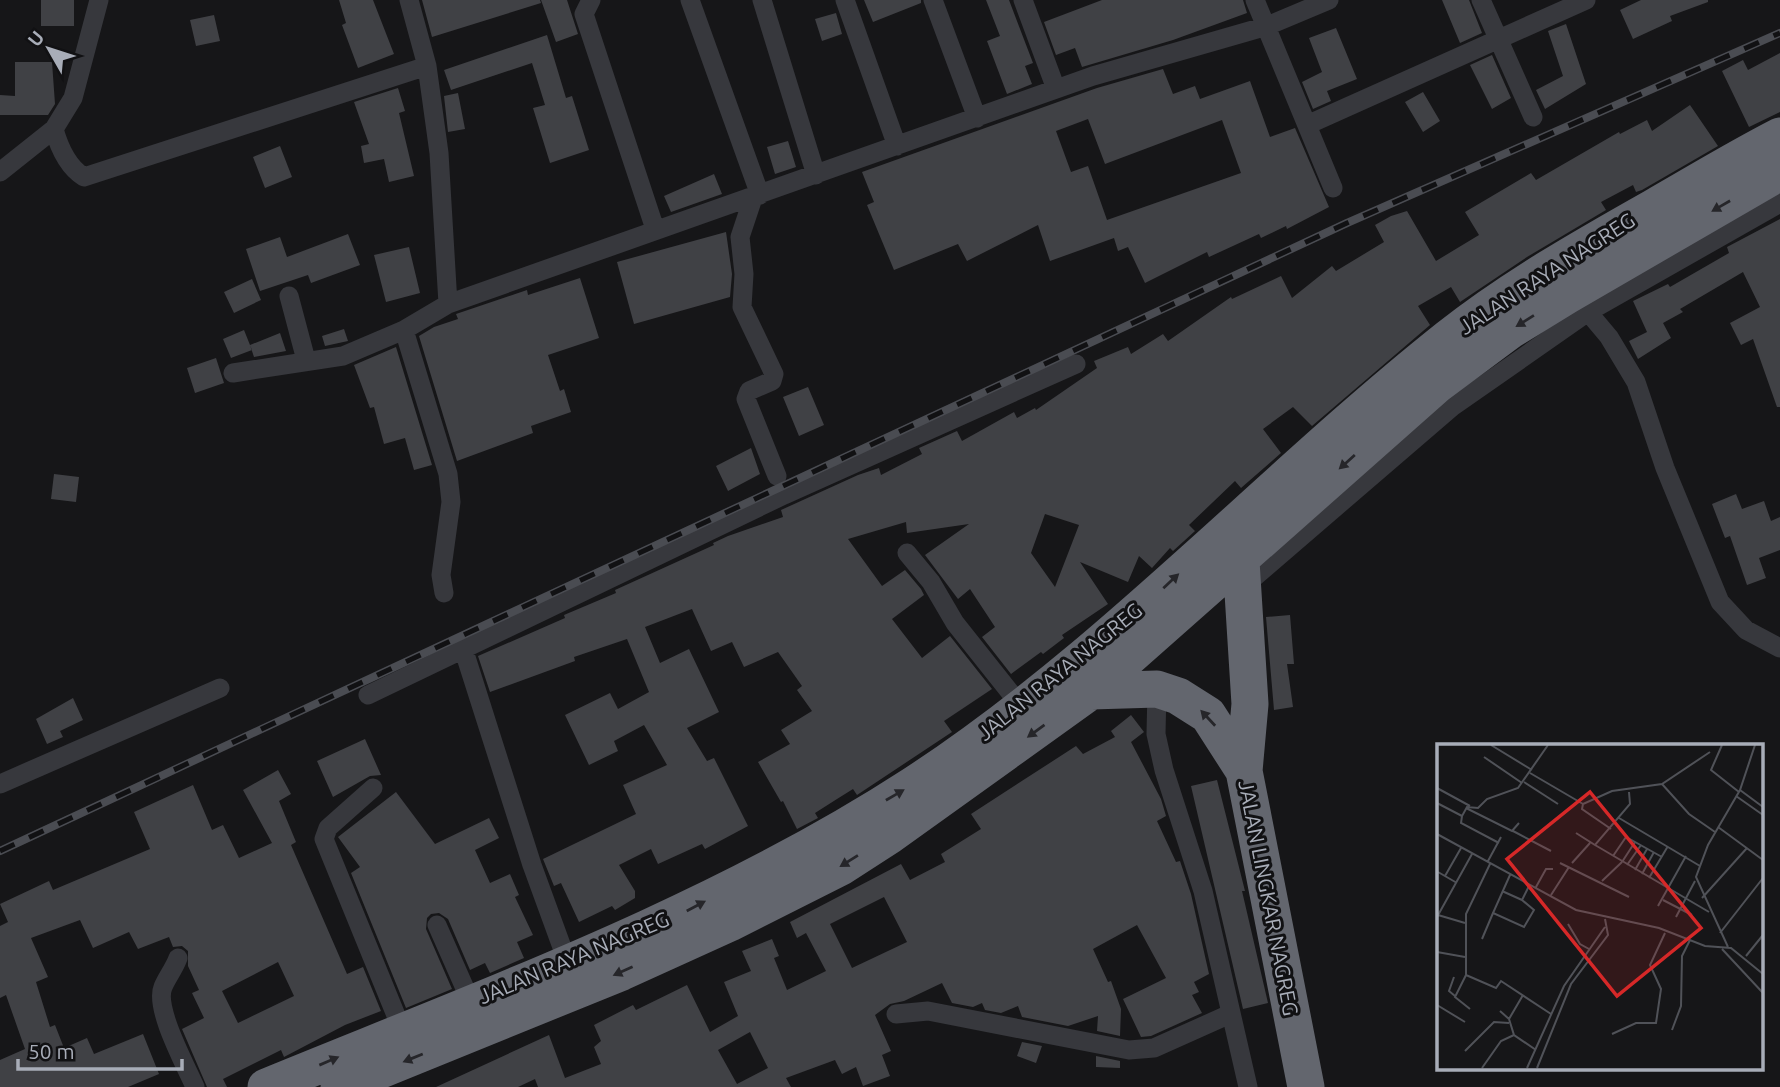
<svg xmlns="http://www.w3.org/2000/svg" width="1780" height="1087" viewBox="0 0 1780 1087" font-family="Ubuntu,sans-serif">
  <rect width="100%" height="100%" fill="#161618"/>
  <!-- building -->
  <path fill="#404145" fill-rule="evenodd" d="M41,0H74V26H41Z
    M339,0H373L394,54L358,68L342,25L346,23Z
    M422,0H540L541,3L432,37Z
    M541,0H567L578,34L556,42Z
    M864,0H921V3L873,22Z
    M986,0H1009L1033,63L1025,66L1032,84L1007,94L987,41L1000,36Z
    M1102,0H1243L1247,13L1173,40L1082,67L1075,48L1056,55L1044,22Z
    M1442,0H1469L1482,33L1460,43Z
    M1641,0H1708V2L1670,16L1672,21L1633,39L1620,10Z
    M836,13L842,34L822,41L815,19Z
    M214,15L220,41L196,46L190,20Z
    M1566,24L1586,84L1545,109L1536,90L1563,76L1548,31Z
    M1336,28L1357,79L1327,91L1331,101L1313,109L1302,82L1322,72L1309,38Z
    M547,35L566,98L572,96L589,150L550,163L533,108L545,105L532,63L451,90L444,70Z
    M1780,53V112L1749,127L1722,71L1743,60L1748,70Z
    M1492,55L1511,98L1492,109L1470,65Z
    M15,62H52L55,104L48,115H0V95L15,96Z
    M1163,69L1173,94L1195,86L1200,99L1250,81L1270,137L1295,128L1329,207L1287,229L1286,226L1261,238L1259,234L1209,257L1207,252L1145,283L1128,247L1118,251L1114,238L1050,261L1038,225L967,261L958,244L894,270L867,205L874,202L862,172L1097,88ZM1088,119L1105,164L1222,120L1241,173L1107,220L1088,166L1071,172L1056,131Z
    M398,88L405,111L399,113L414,176L389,182L384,159L364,163L361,146L369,144L354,102Z
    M1423,92L1440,121L1423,132L1405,102Z
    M458,93L465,129L448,132L444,96Z
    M1690,105L1718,146L1642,190L1636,192L1633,185L1601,202L1606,210L1527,257L1460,302L1451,287L1418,306L1430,325L1312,426L1293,407L1263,429L1281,453L1241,488L1235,481L1189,525L1195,531L1173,551L1170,548L1152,568L1139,556L1128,582L1080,562L1108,604L1062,635L1064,638L1043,654L1041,652L1011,674L982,637L995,627L970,589L958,599L925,555L969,524L907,533L906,522L848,539L882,586L905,570L921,589L924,595L892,619L922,658L950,636L992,689L944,721L952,732L857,795L853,789L837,799L815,813L818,818L797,829L783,801L781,802L758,762L790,744L781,730L812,711L797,690L802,686L778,652L744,667L732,642L711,651L692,609L645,627L660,663L689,649L719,712L687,728L707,761L714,758L748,826L705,849L702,844L658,864L651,849L619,865L635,891V898L615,910L612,906L579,922L561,883L554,886L543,859L636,814L623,785L667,765L644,725L614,741L618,751L589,765L565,715L610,693L618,709L649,692L627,639L574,657L575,661L490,692L478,656L565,618L564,615L616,593L615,590L714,545L713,543L728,536L783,517L781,510L858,475L879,468L881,475L922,454L919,448L957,431L962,441L1014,412L1017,418L1035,408L1036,410L1097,368L1094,361L1128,347L1131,354L1163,334L1168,341L1231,297L1232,299L1281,276L1292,298L1332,266L1336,271L1384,242L1375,225L1391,216L1407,211L1436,261L1479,235L1465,212L1531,173L1536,180L1619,132L1620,134L1647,120L1652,131ZM1045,514L1079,525L1055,587L1031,553Z
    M788,141L796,167L775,174L767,147Z
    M280,146L292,177L265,188L253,157Z
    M714,174L722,194L671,212L664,196Z
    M1780,219V407H1777L1753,339L1741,345L1730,323L1760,307L1743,272L1680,309L1683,312L1663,323L1671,338L1638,359L1629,341L1647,332L1633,301L1668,284L1670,287L1729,253L1727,247Z
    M726,232L732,274L730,297L634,324L617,262Z
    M348,234L360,265L311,283L308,275L260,291L246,249L280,237L287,257Z
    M409,247L420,293L386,302L374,255Z
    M580,278L599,338L548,355L560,391L564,389L571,412L531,426L533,433L457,461L419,336L434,327L458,319L456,314L527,290L528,295Z
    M252,279L261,300L234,313L224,292Z
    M344,329L348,341L325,346L322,336Z
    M244,330L252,350L231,358L223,339Z
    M280,333L286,351L254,357L250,345Z
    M396,347L432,465L414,470L405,438L384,444L374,407L370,408L354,365Z
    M216,358L224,383L195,393L187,368Z
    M808,387L824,425L799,436L783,397Z
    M751,448L760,474L728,491L716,466Z
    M54,474L79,477L76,502L51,499Z
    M1736,494L1742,509L1764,501L1771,521L1780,517V550L1759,558L1766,578L1747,585L1730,536L1725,538L1712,504Z
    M1290,615L1294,664H1287L1293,707L1274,710L1266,617Z
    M73,698L83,720L60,731L63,737L47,744L36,719Z
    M1131,715L1144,732L1131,742L1161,799L1166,816L1157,821L1176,862L1180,861L1191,894L1209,974L1194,982L1199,992L1192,995L1202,1013L1151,1036L1141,1037L1123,999L1166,978L1137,925L1093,949L1108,982L1111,981L1121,1009L1120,1036L1097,1031L1098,1016L1068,1026L1022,1017L1018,1006L1001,1013L985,1010L982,1003L973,1007L952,1003L942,983L904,1001L890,1004L875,1015L891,1051L882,1055L890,1076L863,1086L856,1067L842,1074L835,1060L786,1078L791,1087H538L535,1079L518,1087H436L549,1035L565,1078L601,1064L594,1047L601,1041L594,1025L633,1005L636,1010L687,985L710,1032L738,1016L724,982L751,971L742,951L772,939L779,956L774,958L787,990L826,971L806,933L797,938L790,922L901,864L910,880L945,862L941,854L981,829L971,814L1076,746L1083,754L1115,737L1111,731ZM884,897L907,942L852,968L830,924ZM750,1032L768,1068L737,1084L718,1050Z
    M365,739L381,775L370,776L333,797L317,761Z
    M278,770L291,794L279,801L296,842L291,845L347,974L363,967L381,1011L345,1025L284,1057L281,1050L223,1079L227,1087H207L182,1029L204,1018L192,993L199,990L188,966V951L182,946L173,947L169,937L138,949L129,932L93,948L80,920L31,938L48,977L36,982L50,1027L55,1025L64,1048L87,1038L94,1054L143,1034L159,1074L128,1087H0V1060L25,1049L6,995L0,998V926L8,922L0,904L49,881L53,890L150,849L134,812L193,785L212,830L223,825L239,858L272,843L243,790ZM278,962L294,996L238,1023L222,991Z
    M1217,780L1245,891H1242L1268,1003L1243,1009L1191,786Z
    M396,792L435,844L489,818L499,838L475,850L490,883L510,874L519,895L515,897L533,935L517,942L524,958L490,973L485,963L470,970L448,919L439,913L431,914L427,918L426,929L452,989L406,1008L351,873L360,867L338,837Z
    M1022,1042L1042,1046L1036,1063L1017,1056Z
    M1096,1056L1120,1061V1068L1096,1067Z"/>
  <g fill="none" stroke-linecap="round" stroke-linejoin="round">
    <!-- street -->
    <path stroke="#37383d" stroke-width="19" d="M99,0L73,98L54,129C59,147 68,167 84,177L427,66
      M591,0L584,14L655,229
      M690,0L760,195
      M762,0L816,175
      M845,0L897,146
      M933,0L977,118
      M1023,0L1056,89
      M1255,0L1333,188
      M1481,0L1533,117
      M1307,125L1586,0
      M0,172L54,129
      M753,198L740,237L744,274L742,307L774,374L772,381L749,391L746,399L777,476
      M289,296L306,360
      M448,304L1093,76L1267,26L1329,0
      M1588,312L1609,337L1636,382L1665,468L1720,602L1746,630L1780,648
      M404,330L448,474L451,502L441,575L444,593
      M233,373L343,356L404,330L448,304L439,153L427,66L409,0
      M907,553L931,582L955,623L1021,706
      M1244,586L1452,407L1588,312L1780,203
      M456,647L464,651L532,865L567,961
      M1157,689L1156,734L1164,770L1203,891L1248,1087
      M368,695L784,495L1076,364
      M0,784L220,688
      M373,788L328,828L324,839L402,1030
      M437,925L471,1002
      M178,958C174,969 167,977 163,987C154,1008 186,1066 195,1087
      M896,1014L928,1011L1129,1050L1154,1048L1230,1014"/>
    <!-- highway -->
    <path stroke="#63666e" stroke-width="37" d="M1241,561L1250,704L1244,771
      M1091,691L1157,689L1178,696L1208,715L1244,771L1306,1087
      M266,1087C483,998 716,913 913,785C1108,658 1266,483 1448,338C1511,288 1583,247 1654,207C1696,183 1737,158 1780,136
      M339,1087L622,972L730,923L841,867L889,836L1091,691L1437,385L1511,330L1568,295L1780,172"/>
    <!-- rail casing -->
    <g stroke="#4a4c52" stroke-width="8">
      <path id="rail" d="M0,851L1347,223L1780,33"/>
    </g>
    <!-- rail -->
    <use href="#rail" stroke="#111113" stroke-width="5" stroke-dasharray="16" stroke-linecap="butt"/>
  </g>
  <!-- one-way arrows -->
  <defs><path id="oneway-solid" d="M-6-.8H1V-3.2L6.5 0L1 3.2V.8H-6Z" transform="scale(1.75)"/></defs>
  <g fill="#26262a">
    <use href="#oneway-solid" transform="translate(1721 206) rotate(150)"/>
    <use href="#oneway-solid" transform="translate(1525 321) rotate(148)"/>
    <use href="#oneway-solid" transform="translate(1347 462) rotate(138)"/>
    <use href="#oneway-solid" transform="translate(1171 581) rotate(-43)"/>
    <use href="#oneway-solid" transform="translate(1208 718) rotate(-133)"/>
    <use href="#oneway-solid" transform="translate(1036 731) rotate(144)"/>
    <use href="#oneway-solid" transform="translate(895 795) rotate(-30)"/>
    <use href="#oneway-solid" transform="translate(849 861) rotate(148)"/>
    <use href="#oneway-solid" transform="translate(696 906) rotate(-28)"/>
    <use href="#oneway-solid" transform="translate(623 971) rotate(156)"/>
    <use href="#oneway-solid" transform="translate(413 1058) rotate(158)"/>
    <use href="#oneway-solid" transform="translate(329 1061) rotate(-23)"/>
  </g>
  <g text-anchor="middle" stroke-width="6" stroke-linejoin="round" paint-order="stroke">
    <!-- street labels -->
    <g font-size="21" fill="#a8adb8" stroke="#111113">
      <text transform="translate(1547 274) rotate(-33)" y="7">JALAN RAYA NAGREG</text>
      <text transform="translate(1060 672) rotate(-39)" y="7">JALAN RAYA NAGREG</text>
      <text transform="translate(1268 898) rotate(79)" y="7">JALAN LINGKAR NAGREG</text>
      <text transform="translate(574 958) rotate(-23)" y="7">JALAN RAYA NAGREG</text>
    </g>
  </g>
  <!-- overview -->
  <g transform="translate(1437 744)">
    <rect width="326" height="326" fill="#161618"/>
    <path fill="none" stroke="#505258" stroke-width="2" d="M54,1L95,26M285,1L274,26L302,48M47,13L85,39M93,29L146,60M87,38L121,60M225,40L252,70L278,88M0,44L33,62M303,46L326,63M299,52L326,71M0,59L25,72M29,64L75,87L82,79M182,74L263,122M281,83L326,116M174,85L145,65L146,60L175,47L225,40L273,8M76,87L114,107M139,89L158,101L193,60L192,48M0,90L139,166L222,184L268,202L294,204L326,230M62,99L24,79L25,72L30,63L41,64L50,55L81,44L111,1M158,101L272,168M176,112L189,93L225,113M51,117L64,93M185,118L198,98M123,119L192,153M135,119L153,99M190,121L204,101M198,126L210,105M1,128L20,139M205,130L217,108M73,131L56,169L87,183L97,166L85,156L92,142M8,132L24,104M212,134L231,102M165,137L185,118M99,143L109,125H116M65,147L85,156M114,151L132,123M265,154L310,104M226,156L255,171M221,162L249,112M1,171L28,179M0,173L35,110M239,173L258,137M131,180L143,200L152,205M283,189L326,134M45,195L56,169M291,203L259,133L271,101L303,46L318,1M285,205L326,249M0,208L28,213M309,212L326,191M29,231L59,244L64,237L114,270M17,233L12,247L18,252M0,261L28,278M33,265L18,253L29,231V170L53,120M63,267L72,275L77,291L99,306M72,275L86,251M235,286L244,262L245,212L253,196M175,290L199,279H219L224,245L213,221L228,189M28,307L57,278L72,279M45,324L64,297L77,291M90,324L127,242L168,183M100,324L134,240L171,191L168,175"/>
    <path fill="#d62828" fill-opacity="0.15" stroke="#d62828" stroke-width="3.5" d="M153,48L264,184L180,252L70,115Z"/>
    <rect width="326" height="326" fill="none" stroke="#a8adb8" stroke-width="3.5"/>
  </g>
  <!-- north arrow -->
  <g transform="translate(49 49) rotate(309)" stroke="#111113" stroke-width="5" paint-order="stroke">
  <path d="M0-5L12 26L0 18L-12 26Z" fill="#a8adb8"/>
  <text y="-10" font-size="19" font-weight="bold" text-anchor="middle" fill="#a8adb8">U</text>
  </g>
  <!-- scale -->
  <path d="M18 1059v10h164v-10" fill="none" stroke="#a8adb8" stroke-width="3.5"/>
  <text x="28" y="1059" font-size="21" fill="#a8adb8" stroke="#111113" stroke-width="5" paint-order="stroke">50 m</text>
</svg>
